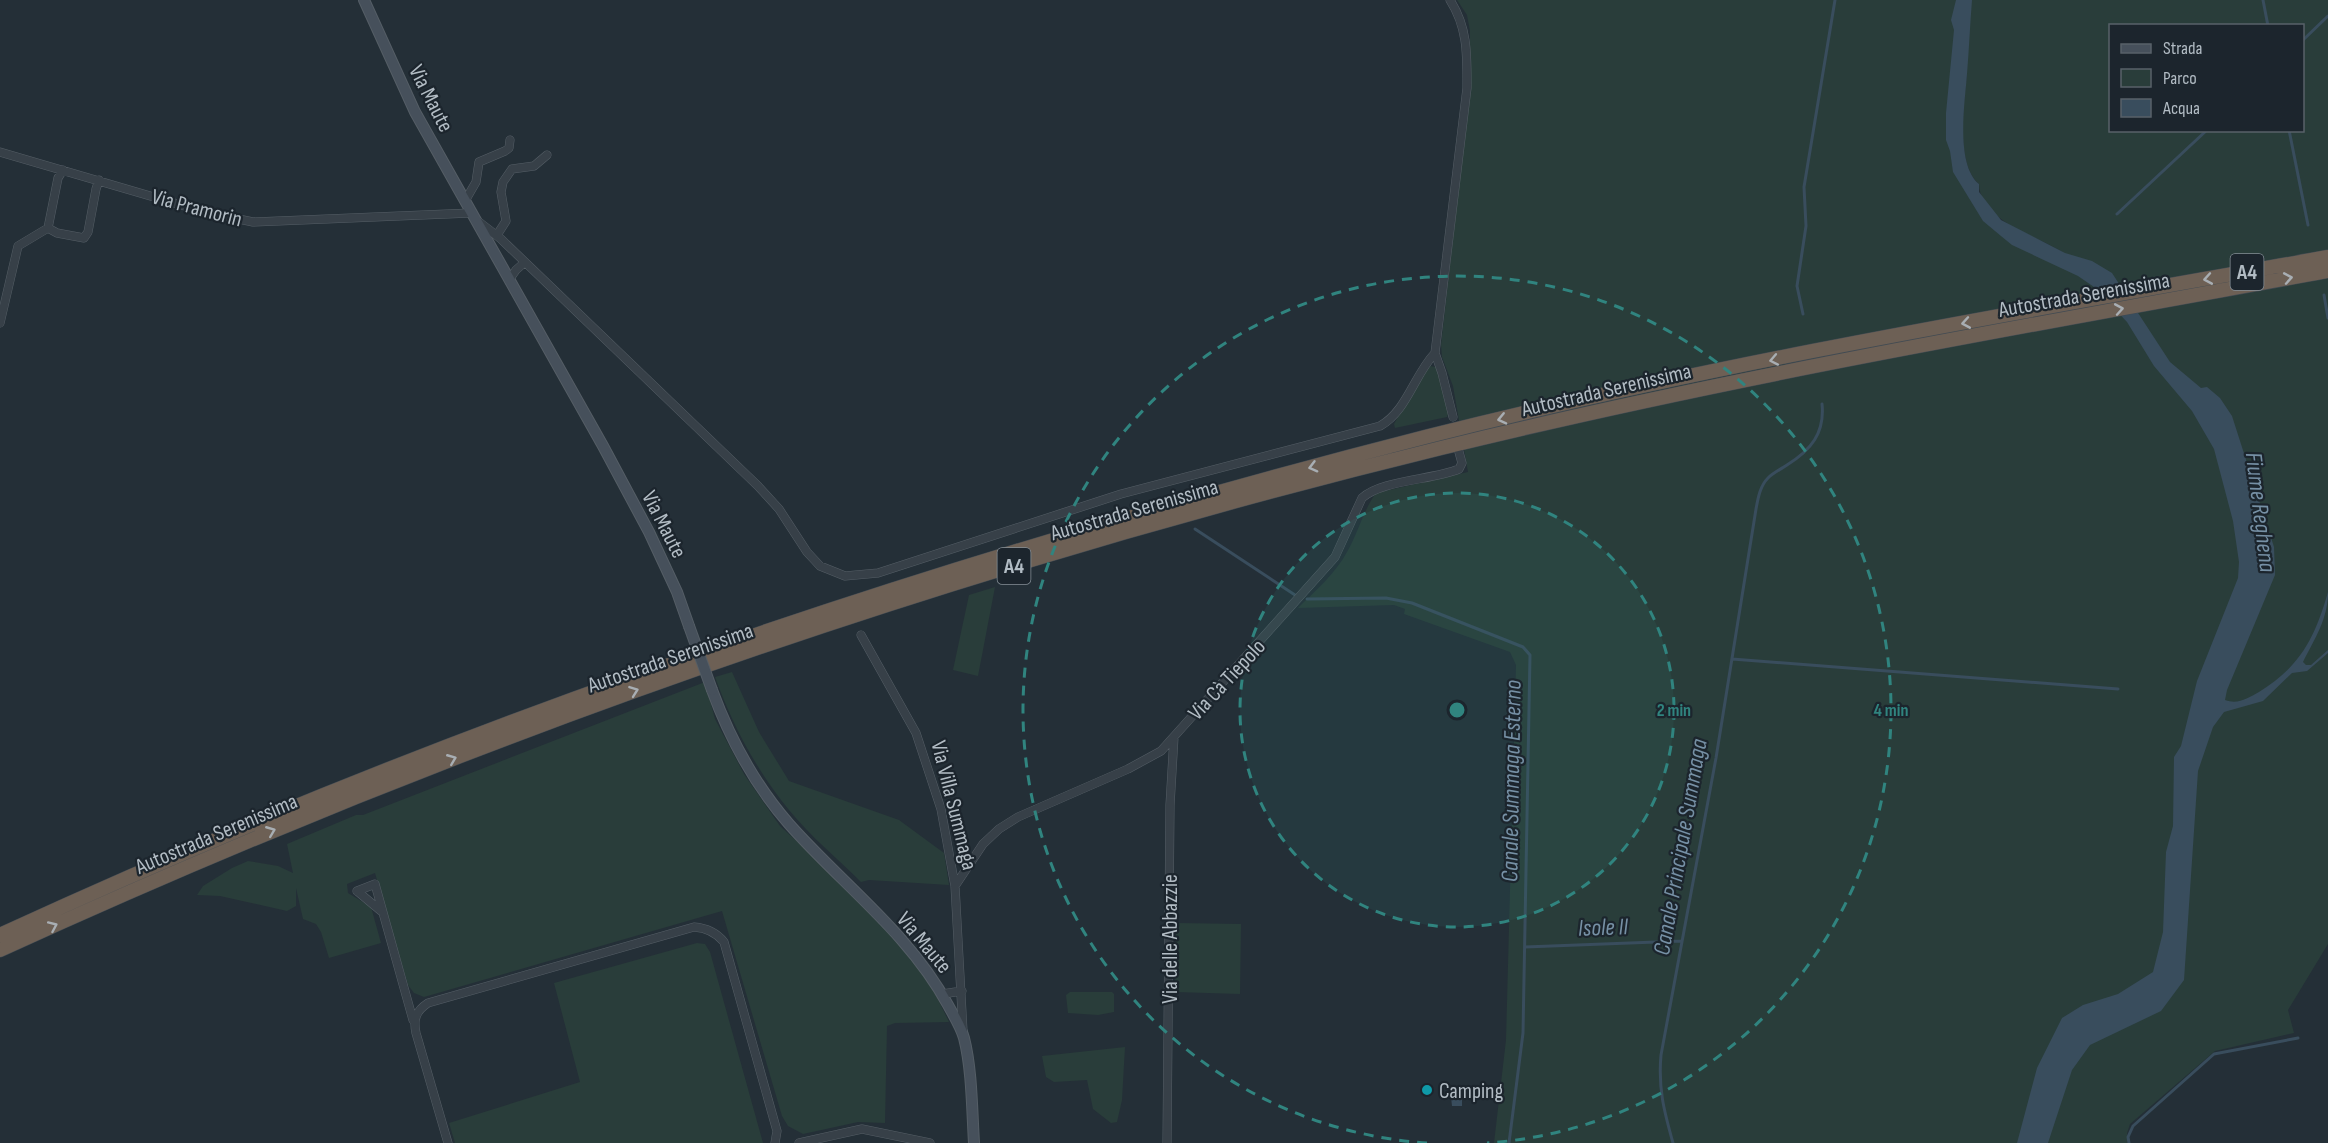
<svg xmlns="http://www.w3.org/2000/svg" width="2328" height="1143" viewBox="0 0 2328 1143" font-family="'Sofia Sans Condensed',sans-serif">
  <rect width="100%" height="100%" fill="#242f37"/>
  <!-- green -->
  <path fill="#293d3a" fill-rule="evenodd" d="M1457,0H2328V944L2288,1010L2294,1033L2215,1051L2130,1124L2127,1133V1143H1494L1506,1040L1516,665L1510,652L1404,614L1405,609L1394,605L1298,608C1314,592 1336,573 1347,552C1358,533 1363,511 1376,493L1468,472L1453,386L1442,357L1441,345L1470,88V31L1467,15ZM2110,26H2302V130H2110ZM1967,73C1964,102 1955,164 1979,184C1980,222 2039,236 2064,253L1992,221L1950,139Z
    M1430,366L1436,367L1439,372L1449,412L1447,417L1395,428L1394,424L1425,369Z
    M995,587L978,676L953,670L969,595Z
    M732,672L759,732L789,781L899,820L944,853L949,885L869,880L861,882C837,858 810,836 789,810C756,770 732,724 715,677Z
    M705,682L715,719L744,774L780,826L811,854L903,948L931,985L949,1022L895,1023L887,1026L885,1123L858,1122L803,1134L788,1126L782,1116L722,911L424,997L414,993L408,985L375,873L347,884L348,893L371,907L381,943L329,958L321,932L316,924L303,919L296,888V906L287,911L220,896L197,895L203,886L232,868L248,861L278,866L293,873L287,844L356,815H363Z
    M1176,923L1241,924L1240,994L1175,992Z
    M697,943L705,944L710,952L763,1143H455L449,1123L580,1082L554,983Z
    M1070,992H1112L1114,994V1012L1098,1015L1068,1013L1066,995Z
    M1125,1047L1122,1100L1117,1122L1111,1123L1093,1109L1087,1080L1054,1082L1046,1077L1042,1056Z"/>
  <!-- water -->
  <path fill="#394d5d" d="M1956,0H1972C1970,25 1969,49 1967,74C1965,102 1955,164 1979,184V192L2001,220L2065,253L2092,261L2112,273L2170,362L2201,388L2207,387L2220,398L2232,416L2274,547L2275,575L2227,690L2225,700C2238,705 2248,698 2259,692C2301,666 2315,637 2328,592C2328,619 2315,638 2303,662L2306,665H2311L2328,650V653L2307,671L2292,673L2263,701L2224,712L2213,727L2198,771L2184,980L2161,1011L2090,1045L2072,1070L2048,1143H2017L2037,1068L2062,1018L2083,1005L2118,994L2153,972L2163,932L2166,852L2173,826L2174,757L2181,746L2197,681L2238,578L2239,562L2233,521L2214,449L2192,411L2154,366L2127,322L2094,287L2078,276L2012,245L2001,236L1983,221L1953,172L1950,151L1946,140V113L1954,30L1951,20Z
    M1450,1088L1462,1089V1106H1452Z"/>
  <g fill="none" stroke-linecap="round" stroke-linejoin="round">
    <!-- stream -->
    <path stroke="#394d5d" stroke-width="3" d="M2263,0L2268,26
      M2302,41L2328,16
      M2289,130L2308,225
      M2117,214L2207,130
      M2324,295L2328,318
      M1803,314L1797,286L1806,226L1804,187L1835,0
      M1195,529L1295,595
      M1307,599L1386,598L1412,603L1523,647L1530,655L1523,1033L1509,1143
      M1732,659L2118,689
      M1525,947L1682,941
      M1673,1143C1664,1111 1658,1088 1661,1055L1716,758L1756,509C1758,498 1760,486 1768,478C1773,473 1781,469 1787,465C1811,450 1825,433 1822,404
      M2129,1143L2128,1137L2133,1126L2214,1054L2298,1038"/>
    <!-- street casing -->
    <g stroke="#555e66" stroke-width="9">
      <path id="street" d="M1450,0C1468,28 1467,55 1467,88L1435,353L1442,373L1453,417
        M0,152L205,212L253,222L471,213
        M63,170L58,178L48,228L57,233L84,238L88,232L96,189L99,180
        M465,201L476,182L479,162L505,151L509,148L510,140
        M479,222L501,239L758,486L779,509L807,552L820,566L845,576L878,573L1121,494L1380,426C1407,411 1414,375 1435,353
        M497,235L506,221L501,192L503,182L512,169L534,166L547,155
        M509,280L516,270L525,262
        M0,323L18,246L48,228
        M861,635L916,733L941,809L955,886L963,1031
        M955,886L983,844L999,829L1018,817L1128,769L1161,751L1335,557L1362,498C1381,480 1433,480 1459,469L1462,463L1459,452
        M357,891L375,884L413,1020
        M357,891L381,911
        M942,994L962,991
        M448,1143L416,1033C413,1019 416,1011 428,1003L694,927C707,928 716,932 724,942L777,1131L775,1143
        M799,1143L862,1129L930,1143
        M1167,1143L1170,805L1174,737"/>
    </g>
    <!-- secondary casing -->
    <g stroke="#555e66" stroke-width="12">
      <path id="secondary" d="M364,0L415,112L603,446L649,532L677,592L689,626
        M712,690C730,739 755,785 789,824C842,884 910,934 948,1005C954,1016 961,1027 964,1038C972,1069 972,1111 974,1143"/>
    </g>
    <!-- highway casing -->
    <g stroke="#424b53" stroke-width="15">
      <path id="highway" d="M0,935C459,723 939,561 1429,436C1725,361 2027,311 2328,257
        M0,950C463,738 946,569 1441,448C1734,376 2031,325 2328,271"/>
    </g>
    <!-- street -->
    <use href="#street" stroke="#374048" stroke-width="8"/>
    <!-- secondary -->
    <use href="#secondary" stroke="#46505b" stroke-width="10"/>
    <!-- highway -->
    <use href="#highway" stroke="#6d6055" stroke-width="14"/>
    <!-- secondary-bridge casing -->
    <g stroke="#555e66" stroke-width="12" stroke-linecap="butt">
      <path id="secondary-bridge" d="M689,626L712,690"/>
    </g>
    <!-- secondary-bridge -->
    <use href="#secondary-bridge" stroke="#46505b" stroke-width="10"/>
  </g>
  <!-- one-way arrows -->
  <defs><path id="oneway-chevron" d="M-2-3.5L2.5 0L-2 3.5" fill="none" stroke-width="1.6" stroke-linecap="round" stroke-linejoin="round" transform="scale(1.5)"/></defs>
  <g stroke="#a8aeb3">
    <use href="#oneway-chevron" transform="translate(2288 278) rotate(-10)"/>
    <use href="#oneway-chevron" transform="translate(2208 279) rotate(170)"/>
    <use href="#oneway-chevron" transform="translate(2119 309) rotate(-10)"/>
    <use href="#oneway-chevron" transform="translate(1966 323) rotate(170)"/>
    <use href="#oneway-chevron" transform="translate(1774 360) rotate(169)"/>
    <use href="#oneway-chevron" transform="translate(1502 419) rotate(167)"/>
    <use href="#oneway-chevron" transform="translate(1313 467) rotate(165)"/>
    <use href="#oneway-chevron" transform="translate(634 691) rotate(-20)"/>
    <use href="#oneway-chevron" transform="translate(452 759) rotate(-22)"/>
    <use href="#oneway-chevron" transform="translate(271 831) rotate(-22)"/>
    <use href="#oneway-chevron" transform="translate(53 926) rotate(-24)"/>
  </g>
  <!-- distance rings -->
  <circle cx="1457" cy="710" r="217" fill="#30847f" fill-opacity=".12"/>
  <g fill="none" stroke="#30847f" stroke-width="3" stroke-dasharray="10 8">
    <circle cx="1457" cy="710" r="217"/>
    <path d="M1427 1143A434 434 0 1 1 1487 1143"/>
  </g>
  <!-- markers -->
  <circle fill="#0f9aa8" stroke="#1c252d" stroke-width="2" cx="1427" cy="1090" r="6"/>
  <g text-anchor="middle" stroke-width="4.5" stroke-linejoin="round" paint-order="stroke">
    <!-- shield labels -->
    <g fill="#1c252d" stroke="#858f97" stroke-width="1.5">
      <rect x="2230.5" y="254" width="33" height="36" rx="4.5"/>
      <rect x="997.5" y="548" width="33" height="36" rx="4.5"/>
    </g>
    <g font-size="21" font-weight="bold" fill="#b2bcc4">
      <text x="2247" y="279">A4</text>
      <text x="1014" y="573">A4</text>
    </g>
    <!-- street labels -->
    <g font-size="22" fill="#b2bcc4" stroke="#1c252d">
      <text transform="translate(432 98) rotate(63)" y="8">Via Maute</text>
      <text transform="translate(197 207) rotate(15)" y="8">Via Pramorin</text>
      <text transform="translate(2084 294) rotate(-10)" y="8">Autostrada Serenissima</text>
      <text transform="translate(1606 389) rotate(-13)" y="8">Autostrada Serenissima</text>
      <text transform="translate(1134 509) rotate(-16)" y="8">Autostrada Serenissima</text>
      <text transform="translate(665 524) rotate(63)" y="8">Via Maute</text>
      <text transform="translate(670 657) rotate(-19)" y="8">Autostrada Serenissima</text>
      <text transform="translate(1226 679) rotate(-47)" y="8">Via Cà Tiepolo</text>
      <text transform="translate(955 805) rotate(76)" y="8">Via Villa Summaga</text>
      <text transform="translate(216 833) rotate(-23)" y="8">Autostrada Serenissima</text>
      <text transform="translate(1169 939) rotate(-90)" y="8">Via delle Abbazzie</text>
      <text transform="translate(925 942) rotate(50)" y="8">Via Maute</text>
    </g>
    <!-- poi labels -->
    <g font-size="22" fill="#b2bcc4" stroke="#1c252d" text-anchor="start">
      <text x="1439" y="1098">Camping</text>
    </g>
    <!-- water labels -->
    <g font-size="24" font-style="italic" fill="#7690a5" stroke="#1c252d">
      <text transform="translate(2261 512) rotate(83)" y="8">Fiume Reghena</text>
      <text transform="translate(1511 781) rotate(-89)" y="8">Canale Summaga Esterno</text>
      <text transform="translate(1680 847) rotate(-80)" y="8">Canale Principale Summaga</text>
      <text transform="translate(1603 927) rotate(-2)" y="8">Isole II</text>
    </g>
  </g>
  <circle cx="1457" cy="710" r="9" fill="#30847f" stroke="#1c252d" stroke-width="3"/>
  <g font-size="18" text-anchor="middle" font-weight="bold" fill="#30847f" stroke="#1c252d" stroke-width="4.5" stroke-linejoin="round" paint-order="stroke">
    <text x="1674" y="716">2 min</text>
    <text x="1891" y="716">4 min</text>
  </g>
  <!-- legend -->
  <rect x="2109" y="24" width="195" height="108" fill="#1c252d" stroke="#586169" stroke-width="1.5"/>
  <rect x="2121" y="44" width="30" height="9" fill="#46505b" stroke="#586169" stroke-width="1.5"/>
  <text x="2163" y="54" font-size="18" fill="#b2bcc4">Strada</text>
  <rect x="2121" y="69" width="30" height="18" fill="#293d3a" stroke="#586169" stroke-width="1.5"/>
  <text x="2163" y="84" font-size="18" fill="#b2bcc4">Parco</text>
  <rect x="2121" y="99" width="30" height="18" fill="#394d5d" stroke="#586169" stroke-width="1.5"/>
  <text x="2163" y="114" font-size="18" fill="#b2bcc4">Acqua</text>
</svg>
